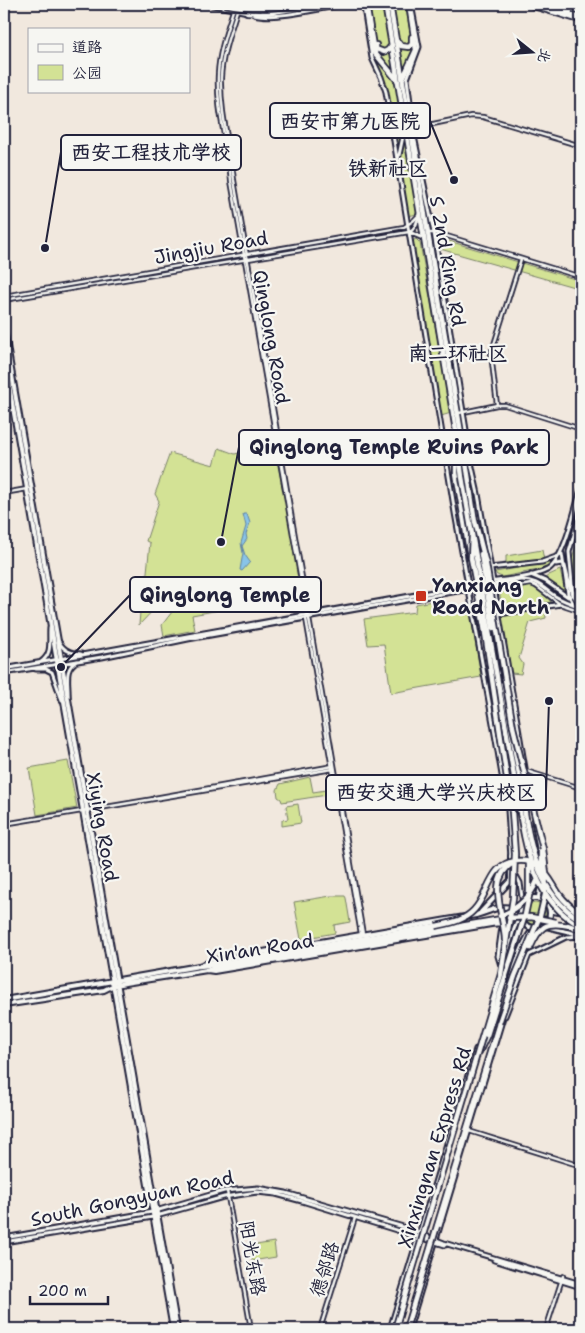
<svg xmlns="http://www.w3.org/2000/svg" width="585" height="1333" viewBox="0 0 585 1333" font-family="'Shantell Sans','LXGW WenKai TC',sans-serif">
  <rect width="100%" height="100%" fill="#f1e8de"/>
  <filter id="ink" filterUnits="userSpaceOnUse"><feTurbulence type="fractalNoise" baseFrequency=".02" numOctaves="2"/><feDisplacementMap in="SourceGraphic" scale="10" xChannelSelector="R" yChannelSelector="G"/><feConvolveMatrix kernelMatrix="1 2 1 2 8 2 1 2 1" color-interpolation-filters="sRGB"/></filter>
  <g filter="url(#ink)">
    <!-- green -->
    <path fill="#d3e295" stroke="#7a8268" d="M369,4H405L413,48L404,70L392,71L377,54Z
      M377,62L393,78L396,84L417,214L408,216L387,87Z
      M439,238L581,281V289L440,249Z
      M416,239L420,243L451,413L441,416L412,241Z
      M219,448L235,454L253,449L256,460L276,456L291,530L302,595L192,615L195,630L164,636L162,625L175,608L170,601L159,604L139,625L140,612L143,611L150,543L146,541L159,501L155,494L170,453L214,465Z
      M578,539L581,540V570L578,571L581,580V596H579L572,560Z
      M542,550L544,560L506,566V556Z
      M552,562L548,568L502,577L497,575L495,572Z
      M560,570L564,587V591L560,590L544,579L549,575Z
      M526,585C535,587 545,594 551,602L502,610L499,589Z
      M437,600L440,613L470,610L481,677L391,693L384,644L368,645L364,619L415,612L416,604Z
      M545,609L546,618L530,622L519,658L523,664L521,674L511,673L501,617Z
      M68,761L77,808L37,815L29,768Z
      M310,777L313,792L326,790L327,795L282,802L281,799L278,797L277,790L280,784Z
      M298,804L301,823L282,826V820L288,819L286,806Z
      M331,896H345L346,898L350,922L334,925L335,933L301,939L294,902Z
      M524 914a11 11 0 1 1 22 0a11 11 0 1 1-22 0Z
      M274,1242L276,1257L252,1261L250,1246Z"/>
    <!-- water -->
    <path fill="#89c4e8" stroke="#6083a3" d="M243,514H247L250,523L246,534L247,539L242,546L245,555L250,562L242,571L240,570L243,553L241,543L246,526Z"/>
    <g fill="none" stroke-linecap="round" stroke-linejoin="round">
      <!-- tertiary casing -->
      <g stroke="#22223b" stroke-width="6">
        <path id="tertiary" d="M235,4C228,27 219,50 218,74C216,110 228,145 231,181L307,615L306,619L361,934
          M239,4C232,28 222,52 221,78C220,112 230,146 234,180L363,934
          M414,128L471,116L483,117L581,146
          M429,233H437L581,277
          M4,296L404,227L413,221L418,216
          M4,300L409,232
          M497,405L491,354L521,259
          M459,413L497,405H505L581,429
          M4,493L27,489
          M494,590L531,584L536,586L560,604L581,611
          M573,591L581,598
          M526,771L581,788
          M154,798L333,766
          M4,824L333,769
          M469,1131L581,1166
          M227,1191L251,1329
          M320,1329L355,1218
          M546,1329L563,1276"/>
      </g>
      <!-- secondary casing -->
      <g stroke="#22223b" stroke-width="7">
        <path id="secondary" d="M208,4L248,12
          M360,4L364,8L372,58L381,77L386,92L455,513L496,740L508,810L511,858
          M411,4L419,47L407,79L415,141L434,233L472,467L478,494L525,768
          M525,4L581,21
          M556,4L581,12
          M254,14C277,20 321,8 345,4
          M398,160L405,127
          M409,232C415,229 418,221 419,214
          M409,232L423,238
          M581,511L569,552L573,594L576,599L581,604
          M562,554L568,594L573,603
          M556,564L562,563L565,566L572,595
          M490,568L542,562L559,556
          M531,575L545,581L568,597
          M491,582C509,579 531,578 547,570C564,561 575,508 581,489
          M479,609L483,635
          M498,614L561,604
          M59,642C64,651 71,653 81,654
          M41,662C53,654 49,641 50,628
          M4,669L477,584
          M36,669H46L52,672L62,700
          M4,673L102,657L188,639L520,580C536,579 543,588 555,596C563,601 572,604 581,607
          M68,696C69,682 63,669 77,661
          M534,821L540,854
          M515,874L520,883L523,905
          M538,899L542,877
          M561,902L572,910
          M550,911L573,915
          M495,924H500L502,927L498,956L502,969
          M539,927H548L577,934
          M506,955L514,929L520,916
          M511,981C514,969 524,935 535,928
          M505,1016L529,955L566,937L581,936
          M4,1238L152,1212L224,1191L258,1188L286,1193L400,1226L444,1243L581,1284
          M4,1242L153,1217L224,1197L257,1192L276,1194L302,1201L445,1245
          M494,1260L581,1287
          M390,1329L476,1049
          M409,1329L504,1014"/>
      </g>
      <!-- primary casing -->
      <g stroke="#22223b" stroke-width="8">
        <path id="primary" d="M535,4L581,18
          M544,4L570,12
          M4,329L177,1329
          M4,356L173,1329
          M520 913a15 15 0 1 1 30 0a15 15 0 1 1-30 0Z
          M481,912L511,880V856
          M4,1000L199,966L217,960L476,915C497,909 498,904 521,910
          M4,1005L104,990L112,986L125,983L207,970L214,971L497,923L511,918"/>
      </g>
      <!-- trunk casing -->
      <g stroke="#22223b" stroke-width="8">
        <path id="trunk" d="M244,4L258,6L283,4
          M366,4L374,52L397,80
          M385,4L457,437L462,477
          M390,4L468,475
          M247,12L266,13L322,4
          M398,42L401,46L409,47L412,44V37
          M376,45V49L384,52L388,50L392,45
          M403,78L416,50L409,4
          M465,445L470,457
          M456,446V473L470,557
          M503,681L519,774
          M498,683L514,776
          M199,966L217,964L436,926
          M207,970L501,919
          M479,1052L487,1035
          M437,1226L499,1023"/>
      </g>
      <!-- tertiary -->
      <use href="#tertiary" stroke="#f6f6f2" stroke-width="2.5"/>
      <!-- secondary -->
      <use href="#secondary" stroke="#f6f6f2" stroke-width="3"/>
      <!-- primary -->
      <use href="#primary" stroke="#f6f6f2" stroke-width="4"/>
      <!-- trunk -->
      <use href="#trunk" stroke="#f6f6f2" stroke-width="4.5"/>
      <!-- trunk-bridge casing -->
      <g stroke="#22223b" stroke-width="8" stroke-linecap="butt">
        <path id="trunk-bridge" d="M225,4C251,10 274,8 300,5
          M468,475L475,522
          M462,477L498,683
          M475,521L486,564L513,727L543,849L546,873L545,895L540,916L515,976L499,1023
          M481,554L493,628
          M519,774C528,827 530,891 581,920
          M514,776C524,830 526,898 581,926
          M541,851V868
          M500,916C517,909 530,898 537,881
          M509,918L531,917L556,922
          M568,925L581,930
          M436,926C450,923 464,921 474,910C490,893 489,863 517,861C525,860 532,862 538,866C548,873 553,885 559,894C565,902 573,909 581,915
          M505,941C505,915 485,880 513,863
          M530,948C540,926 545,921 570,926
          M487,1035L525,915L529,896V861
          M395,1329L501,974L513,898L515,854L512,812L484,626L471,558L472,535
          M406,1329L437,1226"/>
      </g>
      <!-- trunk-bridge -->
      <use href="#trunk-bridge" stroke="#f6f6f2" stroke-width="4.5"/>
    </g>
  </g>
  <!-- markers -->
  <rect fill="#c8321e" stroke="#f6f6f2" stroke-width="2" x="415" y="590" width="12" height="12" rx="2.5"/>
  <g text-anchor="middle" stroke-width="4.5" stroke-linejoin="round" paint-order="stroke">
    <!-- street labels -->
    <g font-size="19" fill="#22223b" stroke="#f6f6f2">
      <text transform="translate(211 247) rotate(-10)" y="7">Jingjiu Road</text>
      <text transform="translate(448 261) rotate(80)" y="7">S 2nd Ring Rd</text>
      <text transform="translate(272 337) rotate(80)" y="7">Qinglong Road</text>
      <text transform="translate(103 827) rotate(80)" y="7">Xiying Road</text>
      <text transform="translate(260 948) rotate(-9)" y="7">Xin'an Road</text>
      <text transform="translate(434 1147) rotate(-73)" y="7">Xinxingnan Express Rd</text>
      <text transform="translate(132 1198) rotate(-12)" y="7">South Gongyuan Road</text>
      <text transform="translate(253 1258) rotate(80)" y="7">阳光东路</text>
      <text transform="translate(324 1269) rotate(-73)" y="7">德邻路</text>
    </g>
    <!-- poi labels -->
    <g font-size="19" font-weight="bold" fill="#22223b" stroke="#f6f6f2" text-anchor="start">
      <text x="432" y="592">Yanxiang<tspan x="432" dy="22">Road North</tspan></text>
    </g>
    <!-- neighbourhood labels -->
    <g font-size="20" font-weight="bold" fill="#22223b" stroke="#f6f6f2">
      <text x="388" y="175">铁新社区</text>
      <text x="458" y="360">南二环社区</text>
    </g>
  </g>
  <!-- callouts -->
  <path fill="none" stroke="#22223b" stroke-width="2" d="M454 180L430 121M45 248L61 152M221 542L239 447M61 667L130 595M549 701L546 792"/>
  <g fill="#22223b" stroke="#f6f6f2" stroke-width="2">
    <circle cx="454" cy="180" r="5"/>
    <circle cx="45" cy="248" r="5"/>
    <circle cx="221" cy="542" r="5"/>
    <circle cx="61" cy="667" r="5"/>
    <circle cx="549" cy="701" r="5"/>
  </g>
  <g fill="#f6f6f2" stroke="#22223b" stroke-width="2">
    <rect x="270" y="103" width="160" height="35" rx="5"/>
    <rect x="61" y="135" width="180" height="35" rx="5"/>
    <rect x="239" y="430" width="310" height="35" rx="5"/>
    <rect x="130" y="577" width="191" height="35" rx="5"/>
    <rect x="326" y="775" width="220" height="35" rx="5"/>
  </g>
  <g font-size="20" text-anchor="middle" font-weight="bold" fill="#22223b">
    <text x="350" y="128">西安市第九医院</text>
    <text x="151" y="159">西安工程技术学校</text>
    <text x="394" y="454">Qinglong Temple Ruins Park</text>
    <text x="225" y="602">Qinglong Temple</text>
    <text x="436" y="799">西安交通大学兴庆校区</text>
  </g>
  <!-- margin -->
  <rect width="585" height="1333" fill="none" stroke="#f6f6f2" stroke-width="20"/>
  <rect x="10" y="10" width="565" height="1313" fill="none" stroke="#22223b" stroke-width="2" filter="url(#ink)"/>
  <!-- legend -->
  <rect x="28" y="28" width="162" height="65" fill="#f6f6f2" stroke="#a1a1a9"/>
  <rect x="38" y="44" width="25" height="8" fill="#f6f6f2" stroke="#a1a1a9"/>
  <text x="72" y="52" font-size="15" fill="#22223b">道路</text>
  <rect x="38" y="65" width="25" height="15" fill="#d3e295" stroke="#a1a1a9"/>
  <text x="72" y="78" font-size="15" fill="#22223b">公园</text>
  <!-- north arrow -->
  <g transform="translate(532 52) rotate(107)" stroke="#f6f6f2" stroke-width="4" paint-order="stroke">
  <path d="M0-4L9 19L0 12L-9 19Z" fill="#22223b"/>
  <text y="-8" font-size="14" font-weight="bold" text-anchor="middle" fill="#22223b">北</text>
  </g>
  <!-- scale -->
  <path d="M30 1296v8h78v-8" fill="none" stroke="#22223b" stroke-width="2.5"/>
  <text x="38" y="1296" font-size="15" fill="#22223b" stroke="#f6f6f2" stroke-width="4" paint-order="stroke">200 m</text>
</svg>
